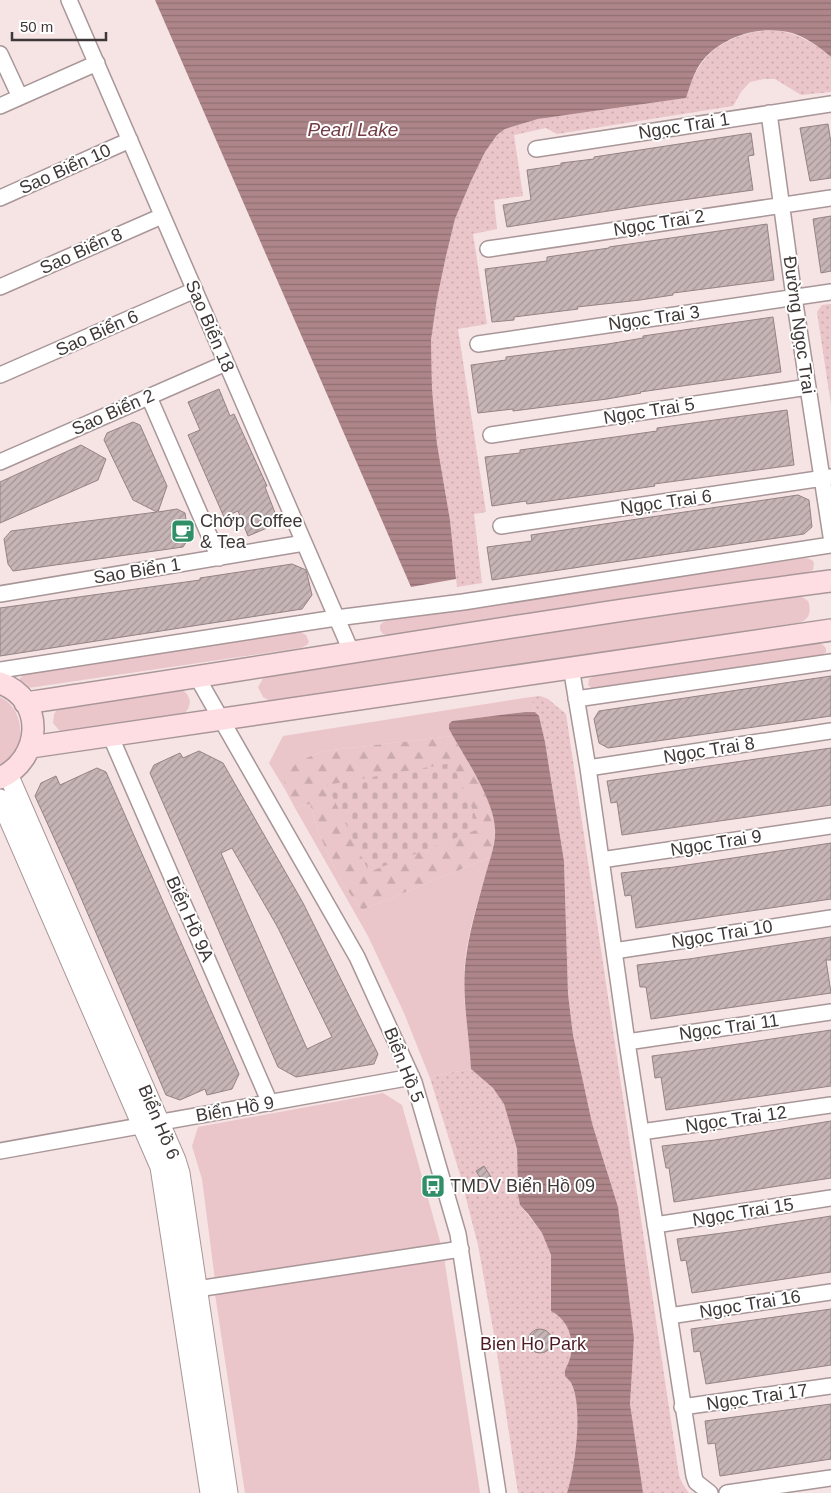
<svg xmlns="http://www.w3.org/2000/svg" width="831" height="1493" viewBox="0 0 831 1493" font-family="Helvetica,sans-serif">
  <defs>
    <pattern id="forest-firs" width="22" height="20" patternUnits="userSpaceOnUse" patternTransform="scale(1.25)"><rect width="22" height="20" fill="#eac5c9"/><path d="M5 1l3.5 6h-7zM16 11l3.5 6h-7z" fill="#caaaad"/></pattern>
    <pattern id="cemetery-stones" width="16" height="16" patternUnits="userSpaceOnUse" patternTransform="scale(1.25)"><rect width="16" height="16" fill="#eac5c9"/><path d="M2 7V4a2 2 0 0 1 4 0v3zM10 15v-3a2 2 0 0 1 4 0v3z" fill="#caaaad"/></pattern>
    <pattern id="park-dots" width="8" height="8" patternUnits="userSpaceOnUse" patternTransform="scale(1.25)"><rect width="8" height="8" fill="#eac5c9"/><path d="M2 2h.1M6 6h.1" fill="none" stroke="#caaaad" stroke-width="1.8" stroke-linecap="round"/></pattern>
    <pattern id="water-rules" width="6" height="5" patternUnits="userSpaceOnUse" patternTransform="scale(1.25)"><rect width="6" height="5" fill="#ae868a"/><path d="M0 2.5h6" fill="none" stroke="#8f6f72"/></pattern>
    <pattern id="building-hatch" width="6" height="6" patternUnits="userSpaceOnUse" patternTransform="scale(1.25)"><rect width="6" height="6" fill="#c7b5b6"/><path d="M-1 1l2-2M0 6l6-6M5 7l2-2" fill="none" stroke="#a39495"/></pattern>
  </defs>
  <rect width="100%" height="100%" fill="#f6e3e4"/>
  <!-- green -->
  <path fill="#eac5c9" d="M805,558L812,560L814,563L813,570L806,573L388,635L383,634L380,630V625L385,621Z
    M799,595L808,601C812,612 809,621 797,623L277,702H272L263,697L258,687L264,677L269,674Z
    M300,632L306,635L309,642L307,645L300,648L28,688H25L20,683V678L25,674Z
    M816,642L823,645L826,648V652L821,656L594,690L588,685L589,679L594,676Z
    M181,689C191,695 193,705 184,714L63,732L59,730L53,723L54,714L59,707Z
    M0,697C27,710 27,752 0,765Z
    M531,697L535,712H525L452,721L449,728L453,736L324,751L311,756L284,781L286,791L269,763L283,736Z
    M310,804L319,834L342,883L362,910L491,857C480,896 465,936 464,977C463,1008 470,1039 471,1069L443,1074L430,1078L404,1013L368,936L295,808Z
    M383,1093L402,1105L441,1245L215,1280L202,1179L192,1146L198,1127Z
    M444,1257L480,1493H245L215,1294Z"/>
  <!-- forest -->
  <path fill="url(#forest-firs)" d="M453,736C466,760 496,803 495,830C495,839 493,848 491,857L362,910L342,883L319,834L310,804L295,808L286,791L284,781L288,771L296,764L311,756L324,751Z"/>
  <!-- cemetery -->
  <path fill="url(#cemetery-stones)" d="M452,763L481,828L369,872L327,785Z"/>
  <!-- park -->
  <path fill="url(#park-dots)" d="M776,30C799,34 813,42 831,57V92L801,95L775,79H764L750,82L741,92L733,106L557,134L546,128L514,135L523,196L494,200L497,229L473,234L487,324L458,329L486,512L474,514L482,583L457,587L450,520L437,444L432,389L431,340L437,299L446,256L455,219L471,181L485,152L497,135L505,129L538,119L685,98C689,88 692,77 698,69C715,41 745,31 776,30Z
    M831,304V405L817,312L822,305Z
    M540,696L548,699L566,714L679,1475L682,1483L689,1493H643L634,1442L630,1404L634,1338L607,1170L592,1123L573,1035L568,994L564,861L545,742L539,716L535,712L531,697Z
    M471,1069L493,1088L504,1104L517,1149L518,1195L520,1205L542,1233L551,1255V1310C569,1320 576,1341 569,1361C567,1367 564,1370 565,1376C567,1379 571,1381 572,1385C583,1410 575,1467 567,1493H518L495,1340L478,1245L459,1171L430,1078L443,1074Z"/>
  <!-- water -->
  <path fill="url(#water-rules)" d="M155,0H831V57C819,47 806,37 792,33C758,24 715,38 697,69C692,78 689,89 686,98L538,119L505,129L497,135L485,152L471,181L455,219L446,256L437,299L431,340L432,389L437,444L450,520L456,579L411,587Z
    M525,712H535L539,716L545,742L564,861L568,994L573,1035L592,1123L618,1207L634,1338L630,1404L643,1493H567C575,1468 583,1409 572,1385C571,1381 567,1379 565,1376C564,1369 567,1367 569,1361C576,1342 569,1320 551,1311V1255L542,1233L529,1215L520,1205L518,1195L517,1149L504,1104L493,1088L471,1069C469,1030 460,991 467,951C471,925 479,899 486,873C490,859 496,843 495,829C494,799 463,755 449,729V724L452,721Z"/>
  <!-- building -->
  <path fill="url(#building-hatch)" stroke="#948385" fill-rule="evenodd" d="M828,124L831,143V178L810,181L800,128Z
    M751,133L754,155L748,156L753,190L640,206L507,227L503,205L531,200L527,170L561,165V163L594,159V157Z
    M831,216V271L821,273L813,219Z
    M767,224L774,280L673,293V295L640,300L577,307L578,309L514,317V320L492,322L485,269L547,261V257L609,248V247Z
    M773,317L781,372L640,392L641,393L607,399L513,411V409L478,413L471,365L506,360V357L608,344L643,338V336Z
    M219,389L230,416L234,414L267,486L265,487L279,523L248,536L238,511L224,517L188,435L200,430L188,402Z
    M787,410L794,465L654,484L655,486L621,491L527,504L526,501L492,506L485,457L520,453V450L622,436L657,431V428Z
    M133,422L140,425L167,486L158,512L177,509L185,513L189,538L183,547L13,571L8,564L4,539L11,531L157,512L133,500L104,440L107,433Z
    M81,445L106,459L98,480L0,523V482Z
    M798,495L809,500L812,527L804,534L492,580L487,547L532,541L531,535Z
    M292,564L306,570L307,574L312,595L302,609L0,656V608L200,580V578Z
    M831,676V716L608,748L599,743L594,719L599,711Z
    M831,748V805L622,835L617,802L611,803L607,781Z
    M199,751L223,763L303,903L378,1054L374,1064L296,1077L278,1067L150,773L154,765L180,753L183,758ZM232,848L277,926L332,1037L307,1049L221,853Z
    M97,768L106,772L239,1074L232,1089L207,1095L205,1089L180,1100L166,1095L75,884L35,796L41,783L56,776L60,785Z
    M831,843V899L636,928L631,895L625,896L621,873L674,867Z
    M831,937V960H826L831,993L651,1019L646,987H640L637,965L689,959Z
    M831,1030V1086L666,1110L661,1077L655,1078L652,1056L705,1049Z
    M831,1121V1178L674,1202L669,1168H666L662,1146L715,1140Z
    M484,1166L493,1180L485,1185L476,1171Z
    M831,1216V1272L692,1293L686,1260L681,1261L677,1239L730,1232Z
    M831,1309V1365L706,1384L700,1351L694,1352L691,1329Z
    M528 1341a12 12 0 1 1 24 0a12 12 0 1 1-24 0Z
    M831,1404V1459L720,1476L715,1443L708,1444L705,1421Z"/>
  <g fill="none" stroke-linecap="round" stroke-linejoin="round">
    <!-- minor casing -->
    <g stroke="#a89698" stroke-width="18">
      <path id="minor" d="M69,0L351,651
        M0,54L20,97
        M0,106L97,63
        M769,113L794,297L831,536
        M536,149L831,104
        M0,198L130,140
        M488,249L831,198
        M0,287L162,216
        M478,344L831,292
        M0,375L195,290
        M149,397L219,558
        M491,435L808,387
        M0,462L226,363
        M501,526L831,477
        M0,594L304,543
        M571,667L588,768L627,1042L694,1476L696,1482L710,1493
        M0,670L336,618L463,602L831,545
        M197,677L357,957L414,1082L458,1234L498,1493
        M576,699L831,662
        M110,735L270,1103
        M588,768L831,731
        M601,860L831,826
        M614,951L831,918
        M627,1042L831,1012
        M641,1132L831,1105
        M0,1151L412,1077
        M655,1225L831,1198
        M197,1289L461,1249
        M669,1316L831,1292
        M682,1407L831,1386
        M727,1493L831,1478"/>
    </g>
    <!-- tertiary casing -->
    <g stroke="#a89698" stroke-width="21">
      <path id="tertiary" d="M8,774L176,1160L180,1173L228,1493
        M0,799L160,1167L210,1493"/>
    </g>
    <!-- secondary casing -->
    <g stroke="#a89698" stroke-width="24">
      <path id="secondary" d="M0,683C46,699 42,759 0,778
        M25,703C294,663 562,616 831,581
        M31,747L831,630"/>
    </g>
    <!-- minor -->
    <use href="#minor" stroke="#fff" stroke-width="15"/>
    <!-- tertiary -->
    <use href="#tertiary" stroke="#fff" stroke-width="19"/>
    <!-- secondary -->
    <use href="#secondary" stroke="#ffdee3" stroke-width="21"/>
  </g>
  <!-- icons -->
  <defs>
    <g id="cafe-square" transform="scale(1.25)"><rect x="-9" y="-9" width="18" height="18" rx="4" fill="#318f67" stroke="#fff"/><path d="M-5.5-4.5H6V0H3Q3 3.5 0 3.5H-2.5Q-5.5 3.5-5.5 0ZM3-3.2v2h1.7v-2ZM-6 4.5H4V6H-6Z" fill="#fff"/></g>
    <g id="bus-square" transform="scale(1.25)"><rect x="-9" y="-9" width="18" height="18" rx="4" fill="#318f67" stroke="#fff"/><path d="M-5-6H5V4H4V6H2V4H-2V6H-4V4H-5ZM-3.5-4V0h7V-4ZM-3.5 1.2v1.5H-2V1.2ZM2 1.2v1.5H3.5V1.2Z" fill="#fff"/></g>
  </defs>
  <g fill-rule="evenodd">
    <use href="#cafe-square" x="183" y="531"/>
    <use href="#bus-square" x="433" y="1186"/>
  </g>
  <g text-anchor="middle" stroke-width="4" stroke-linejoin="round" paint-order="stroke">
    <!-- street labels -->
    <g font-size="18" fill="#3f3838" stroke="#fff">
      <text transform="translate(684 126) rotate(-9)" y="6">Ngọc Trai 1</text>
      <text transform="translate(65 169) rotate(-24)" y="6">Sao Biển 10</text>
      <text transform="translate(659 223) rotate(-9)" y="6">Ngọc Trai 2</text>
      <text transform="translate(81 251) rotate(-24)" y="6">Sao Biển 8</text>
      <text transform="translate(654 318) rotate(-8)" y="6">Ngọc Trai 3</text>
      <text transform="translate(799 325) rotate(82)" y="6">Đường Ngọc Trai</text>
      <text transform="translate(210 326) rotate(67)" y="6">Sao Biển 18</text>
      <text transform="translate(97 333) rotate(-24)" y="6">Sao Biển 6</text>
      <text transform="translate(649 411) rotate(-9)" y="6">Ngọc Trai 5</text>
      <text transform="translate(113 412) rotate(-24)" y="6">Sao Biển 2</text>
      <text transform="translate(666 502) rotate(-8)" y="6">Ngọc Trai 6</text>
      <text transform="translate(137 571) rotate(-9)" y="6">Sao Biển 1</text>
      <text transform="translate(709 750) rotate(-9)" y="6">Ngọc Trai 8</text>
      <text transform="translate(716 843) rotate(-9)" y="6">Ngọc Trai 9</text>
      <text transform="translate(190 919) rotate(66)" y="6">Biển Hồ 9A</text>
      <text transform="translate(722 934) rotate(-9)" y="6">Ngọc Trai 10</text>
      <text transform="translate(729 1027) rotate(-8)" y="6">Ngọc Trai 11</text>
      <text transform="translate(404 1065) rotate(68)" y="6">Biển Hồ 5</text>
      <text transform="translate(235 1109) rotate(-10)" y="6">Biển Hồ 9</text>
      <text transform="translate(736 1119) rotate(-8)" y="6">Ngọc Trai 12</text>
      <text transform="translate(159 1122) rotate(67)" y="6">Biển Hồ 6</text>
      <text transform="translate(743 1212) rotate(-9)" y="6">Ngọc Trai 15</text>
      <text transform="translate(750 1304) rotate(-9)" y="6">Ngọc Trai 16</text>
      <text transform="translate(757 1397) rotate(-8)" y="6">Ngọc Trai 17</text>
    </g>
    <!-- poi labels -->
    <g font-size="18" fill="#3f3838" stroke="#fff" text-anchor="start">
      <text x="200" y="527">Chớp Coffee<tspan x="200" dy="21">&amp; Tea</tspan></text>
      <text x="450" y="1192">TMDV Biển Hồ 09</text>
    </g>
    <!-- park labels -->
    <g font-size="18" fill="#4e1a24" stroke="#fff">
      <text x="533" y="1350">Bien Ho Park</text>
    </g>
    <!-- water labels -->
    <g font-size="19" font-style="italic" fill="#743c45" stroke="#fff">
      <text x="353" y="136">Pearl Lake</text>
    </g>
  </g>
  <!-- scale -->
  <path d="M12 32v8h94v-8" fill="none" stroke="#3f3838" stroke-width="2.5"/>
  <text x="20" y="32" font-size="15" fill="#3f3838" stroke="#ffffff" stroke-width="4" paint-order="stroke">50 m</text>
</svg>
